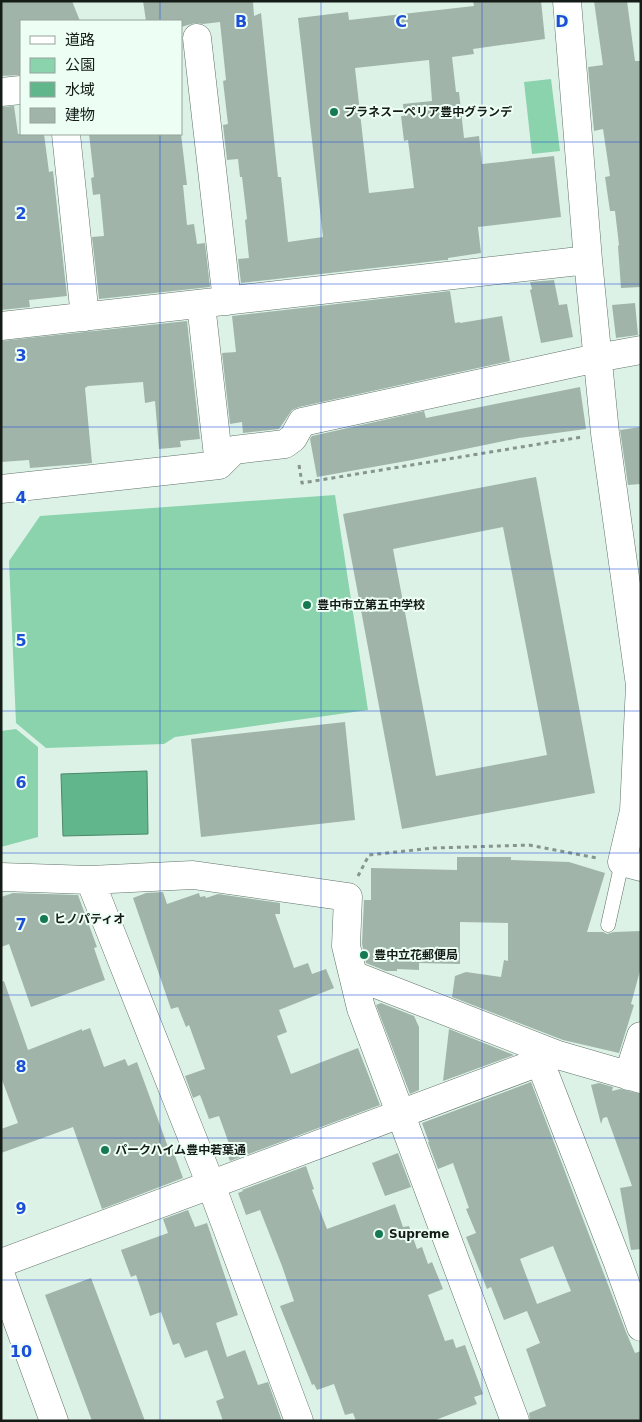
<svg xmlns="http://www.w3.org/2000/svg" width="642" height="1422" viewBox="0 0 642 1422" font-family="'DejaVu Sans','Noto Sans JP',sans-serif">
  <rect width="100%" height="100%" fill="#ddf2e6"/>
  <!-- green -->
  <path fill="#8ad3ad" d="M551,79L560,151L532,154L524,82Z
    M335,495L368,710L175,737L164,744L46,748L16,723L9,561L40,516Z
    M16,729L38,747V837L1,847V731Z"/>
  <!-- water -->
  <path fill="#62b68c" stroke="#4b8869" d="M147,771L148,834L63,836L61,774Z"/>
  <!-- building -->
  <path fill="#a1b4a9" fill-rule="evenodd" d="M1,1H72L80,21H21V75L1,76Z
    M143,1H253L254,16L261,13L275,149L278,177H281L288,242L323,237L298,18L348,12L349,20L474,6L473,1H541L545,39L473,49L474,54L452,57L456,92H459L464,138L479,136L482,164L554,156L561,217L478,227L481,253L448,258V260H445L241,283L238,259L249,258L245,220L247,219L242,177H240L238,159L227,160L223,125L228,124L223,81L226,80L220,22L203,24L195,23L181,27V21H146ZM429,60L432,101L403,104L404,116H401L404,141L408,140L414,188L369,193L355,68Z
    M594,1H627L635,61H641V287L621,288L618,246L619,245L615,211H610L605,177L610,176L603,129L594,131L588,67L603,65Z
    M14,106L18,134H44L49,172L53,171L67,296L29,300L30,307L1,310V107Z
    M89,134H181L187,185H183L187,225L194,224L197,244L205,243L210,287L99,299L92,237L104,236L100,194L93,195L91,178L94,177Z
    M554,280L559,305L567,304L573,337L541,343L530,290L532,289L530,282Z
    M450,291L455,323L460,322V323L502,316L510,361L299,407L292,410L279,429L243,433L242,422L230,424L222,353L236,352L232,316Z
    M635,303L638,335L616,338L612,305Z
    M187,321L200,439L180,441L181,447L159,449L155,401L145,403L143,382L88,386L85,388L92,463L30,468L29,460L1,462V341Z
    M580,387L586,429L519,438L412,460L317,477L310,439L312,436L424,411L426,418Z
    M641,427V484L628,485L620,430Z
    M536,477L595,793L402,829L343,514ZM503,527L547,755L436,776L393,549Z
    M345,722L355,820L201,837L191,739Z
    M457,857H511V860L569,862L605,873L587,932H603L607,934L614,932L641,931V967L631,1004L634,1005L619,1053L563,1040L452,997L455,976L466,972L501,977L504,960L508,961V923L460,922V964L419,963V970L397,969V971H386L366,963L362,944L364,900H371V868L457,870Z
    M163,892L167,904L199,893L200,897L205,896L206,898L218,894L280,903V914H275L294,968L308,963L312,974L326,969L334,988L279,1010L287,1032L277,1036L291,1074L358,1048L380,1105L230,1161L226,1151L231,1149L219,1116L209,1119L200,1095L193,1098L185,1076L205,1069L189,1025L186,1027L178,1007L171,1009L133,898L146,893Z
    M13,893L78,895L97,947L94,948L105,980L31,1007L9,944L1,947V897Z
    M4,981L28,1050L82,1029V1031L90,1028L104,1067L125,1059L128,1066L137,1062L168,1147L171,1145L183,1178L102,1209L73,1127L1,1153V1129L18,1123L1,1077V982Z
    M381,1003L414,1016L419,1027V1090L410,1094L376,1005Z
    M449,1029L514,1055L443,1081Z
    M531,1082L626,1332L635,1353L641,1351V1421H530L529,1413L546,1406L526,1349L540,1343L527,1311L504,1320L491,1287L487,1289L466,1237L476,1233L466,1209L469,1208L453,1163L438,1169L428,1142H429L422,1123ZM553,1246L571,1291L537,1304L520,1259Z
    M599,1083L613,1087L612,1091L620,1089L641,1094V1249L631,1250L620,1188L632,1186L607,1117L603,1118L601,1124L591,1085Z
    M398,1153L411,1187L385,1196L372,1163Z
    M306,1166L314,1189L312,1190L327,1229L395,1204L403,1227L409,1226L417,1249L422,1247L428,1264L432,1262L443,1289L428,1295L445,1341L453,1339L456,1348L465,1345L483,1394L474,1397L477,1404L433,1421H356L353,1413L345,1415L334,1384L317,1390L314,1384L312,1385L280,1306L294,1301L282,1266L260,1210L246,1215L238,1193L243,1191L242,1190Z
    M188,1210L195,1227L207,1223L238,1315L216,1323L227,1357L245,1350L258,1385L268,1382L282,1421H223L216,1401L224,1398L207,1350L185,1358L179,1343L173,1345L161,1312L150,1316L136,1275L131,1277L121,1250L168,1233L163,1219Z
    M91,1278L145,1421H92L45,1295Z"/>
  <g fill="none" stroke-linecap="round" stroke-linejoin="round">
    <!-- lane casing -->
    <g stroke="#617369" stroke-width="15">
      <path id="lane" d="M608,925L622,862"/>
    </g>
    <!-- street casing -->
    <g stroke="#617369" stroke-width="29">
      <path id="street" d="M567,1L588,260L605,433L640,685L634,811L622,862L641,867
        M197,38L227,301
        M1,92L21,90
        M66,134L85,317
        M201,304L219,465
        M1,326L588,260
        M1,489L219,465L234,450L285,444L293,438L302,422L597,358L641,350
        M1,877L90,880L193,875L348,897L346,946L361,1008L515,1421
        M90,880L211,1185L299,1421
        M353,975L558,1055L641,1079
        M540,1062L618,1263L641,1327
        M628,1076L641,1036
        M1,1263L558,1055
        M1,1276L54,1421"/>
    </g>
    <!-- path -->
    <path stroke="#86958d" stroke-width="3" stroke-dasharray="4 4" stroke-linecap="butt" d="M299,465L302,483L582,437
      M358,876L369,855L433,848L529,845L597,858"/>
    <!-- lane -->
    <use href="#lane" stroke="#fff" stroke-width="14"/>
    <!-- street -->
    <use href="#street" stroke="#fff" stroke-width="28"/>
  </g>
  <!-- grid -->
  <path fill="none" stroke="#1d4ed8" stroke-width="1" stroke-opacity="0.55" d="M160,1V21M321,1V1421M482,1V1421M160,134V1421M1,142H641M1,284H641M1,427H641M1,569H641M1,711H641M1,853H641M1,995H641M1,1138H641M1,1280H641"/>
  <!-- markers -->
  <g fill="#157951" stroke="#edfef4" stroke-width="2">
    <circle cx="334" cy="112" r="5"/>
    <circle cx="307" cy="605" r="5"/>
    <circle cx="44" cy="919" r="5"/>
    <circle cx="364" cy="955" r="5"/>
    <circle cx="105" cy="1150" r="5"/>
    <circle cx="379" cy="1234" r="5"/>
  </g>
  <g text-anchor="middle" stroke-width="4" stroke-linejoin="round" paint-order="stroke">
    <!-- poi labels -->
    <g font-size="12" font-weight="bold" fill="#151c18" stroke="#edfef4" text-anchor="start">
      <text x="344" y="116">プラネスーペリア豊中グランデ</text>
      <text x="317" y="609">豊中市立第五中学校</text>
      <text x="54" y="923">ヒノパティオ</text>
      <text x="374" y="959">豊中立花郵便局</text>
      <text x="115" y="1154">パークハイム豊中若葉通</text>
      <text x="389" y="1238">Supreme</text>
    </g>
  </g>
  <g font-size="16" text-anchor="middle" font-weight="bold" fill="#1d4ed8" stroke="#edfef4" stroke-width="4" stroke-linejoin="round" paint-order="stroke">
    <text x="241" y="27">B</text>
    <text x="401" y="27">C</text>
    <text x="562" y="27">D</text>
    <text x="21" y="219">2</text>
    <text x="21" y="361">3</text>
    <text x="21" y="503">4</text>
    <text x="21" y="646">5</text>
    <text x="21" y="788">6</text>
    <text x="21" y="930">7</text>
    <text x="21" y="1072">8</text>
    <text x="21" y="1214">9</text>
    <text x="21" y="1357">10</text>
  </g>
  <!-- border -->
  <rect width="642" height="1422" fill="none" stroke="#151c18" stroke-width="5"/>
  <!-- legend -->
  <rect x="20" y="20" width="162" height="115" fill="#edfef4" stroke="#97a49c"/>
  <rect x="30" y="36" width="25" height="8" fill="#ffffff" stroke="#97a49c"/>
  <text x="65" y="45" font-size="15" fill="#151c18">道路</text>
  <rect x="30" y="58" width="25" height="15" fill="#8ad3ad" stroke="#97a49c"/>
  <text x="65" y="70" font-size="15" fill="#151c18">公園</text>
  <rect x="30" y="82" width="25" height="15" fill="#62b68c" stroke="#97a49c"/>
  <text x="65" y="95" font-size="15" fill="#151c18">水域</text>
  <rect x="30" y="108" width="25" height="15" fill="#a1b4a9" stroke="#97a49c"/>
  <text x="65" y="120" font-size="15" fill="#151c18">建物</text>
</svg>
